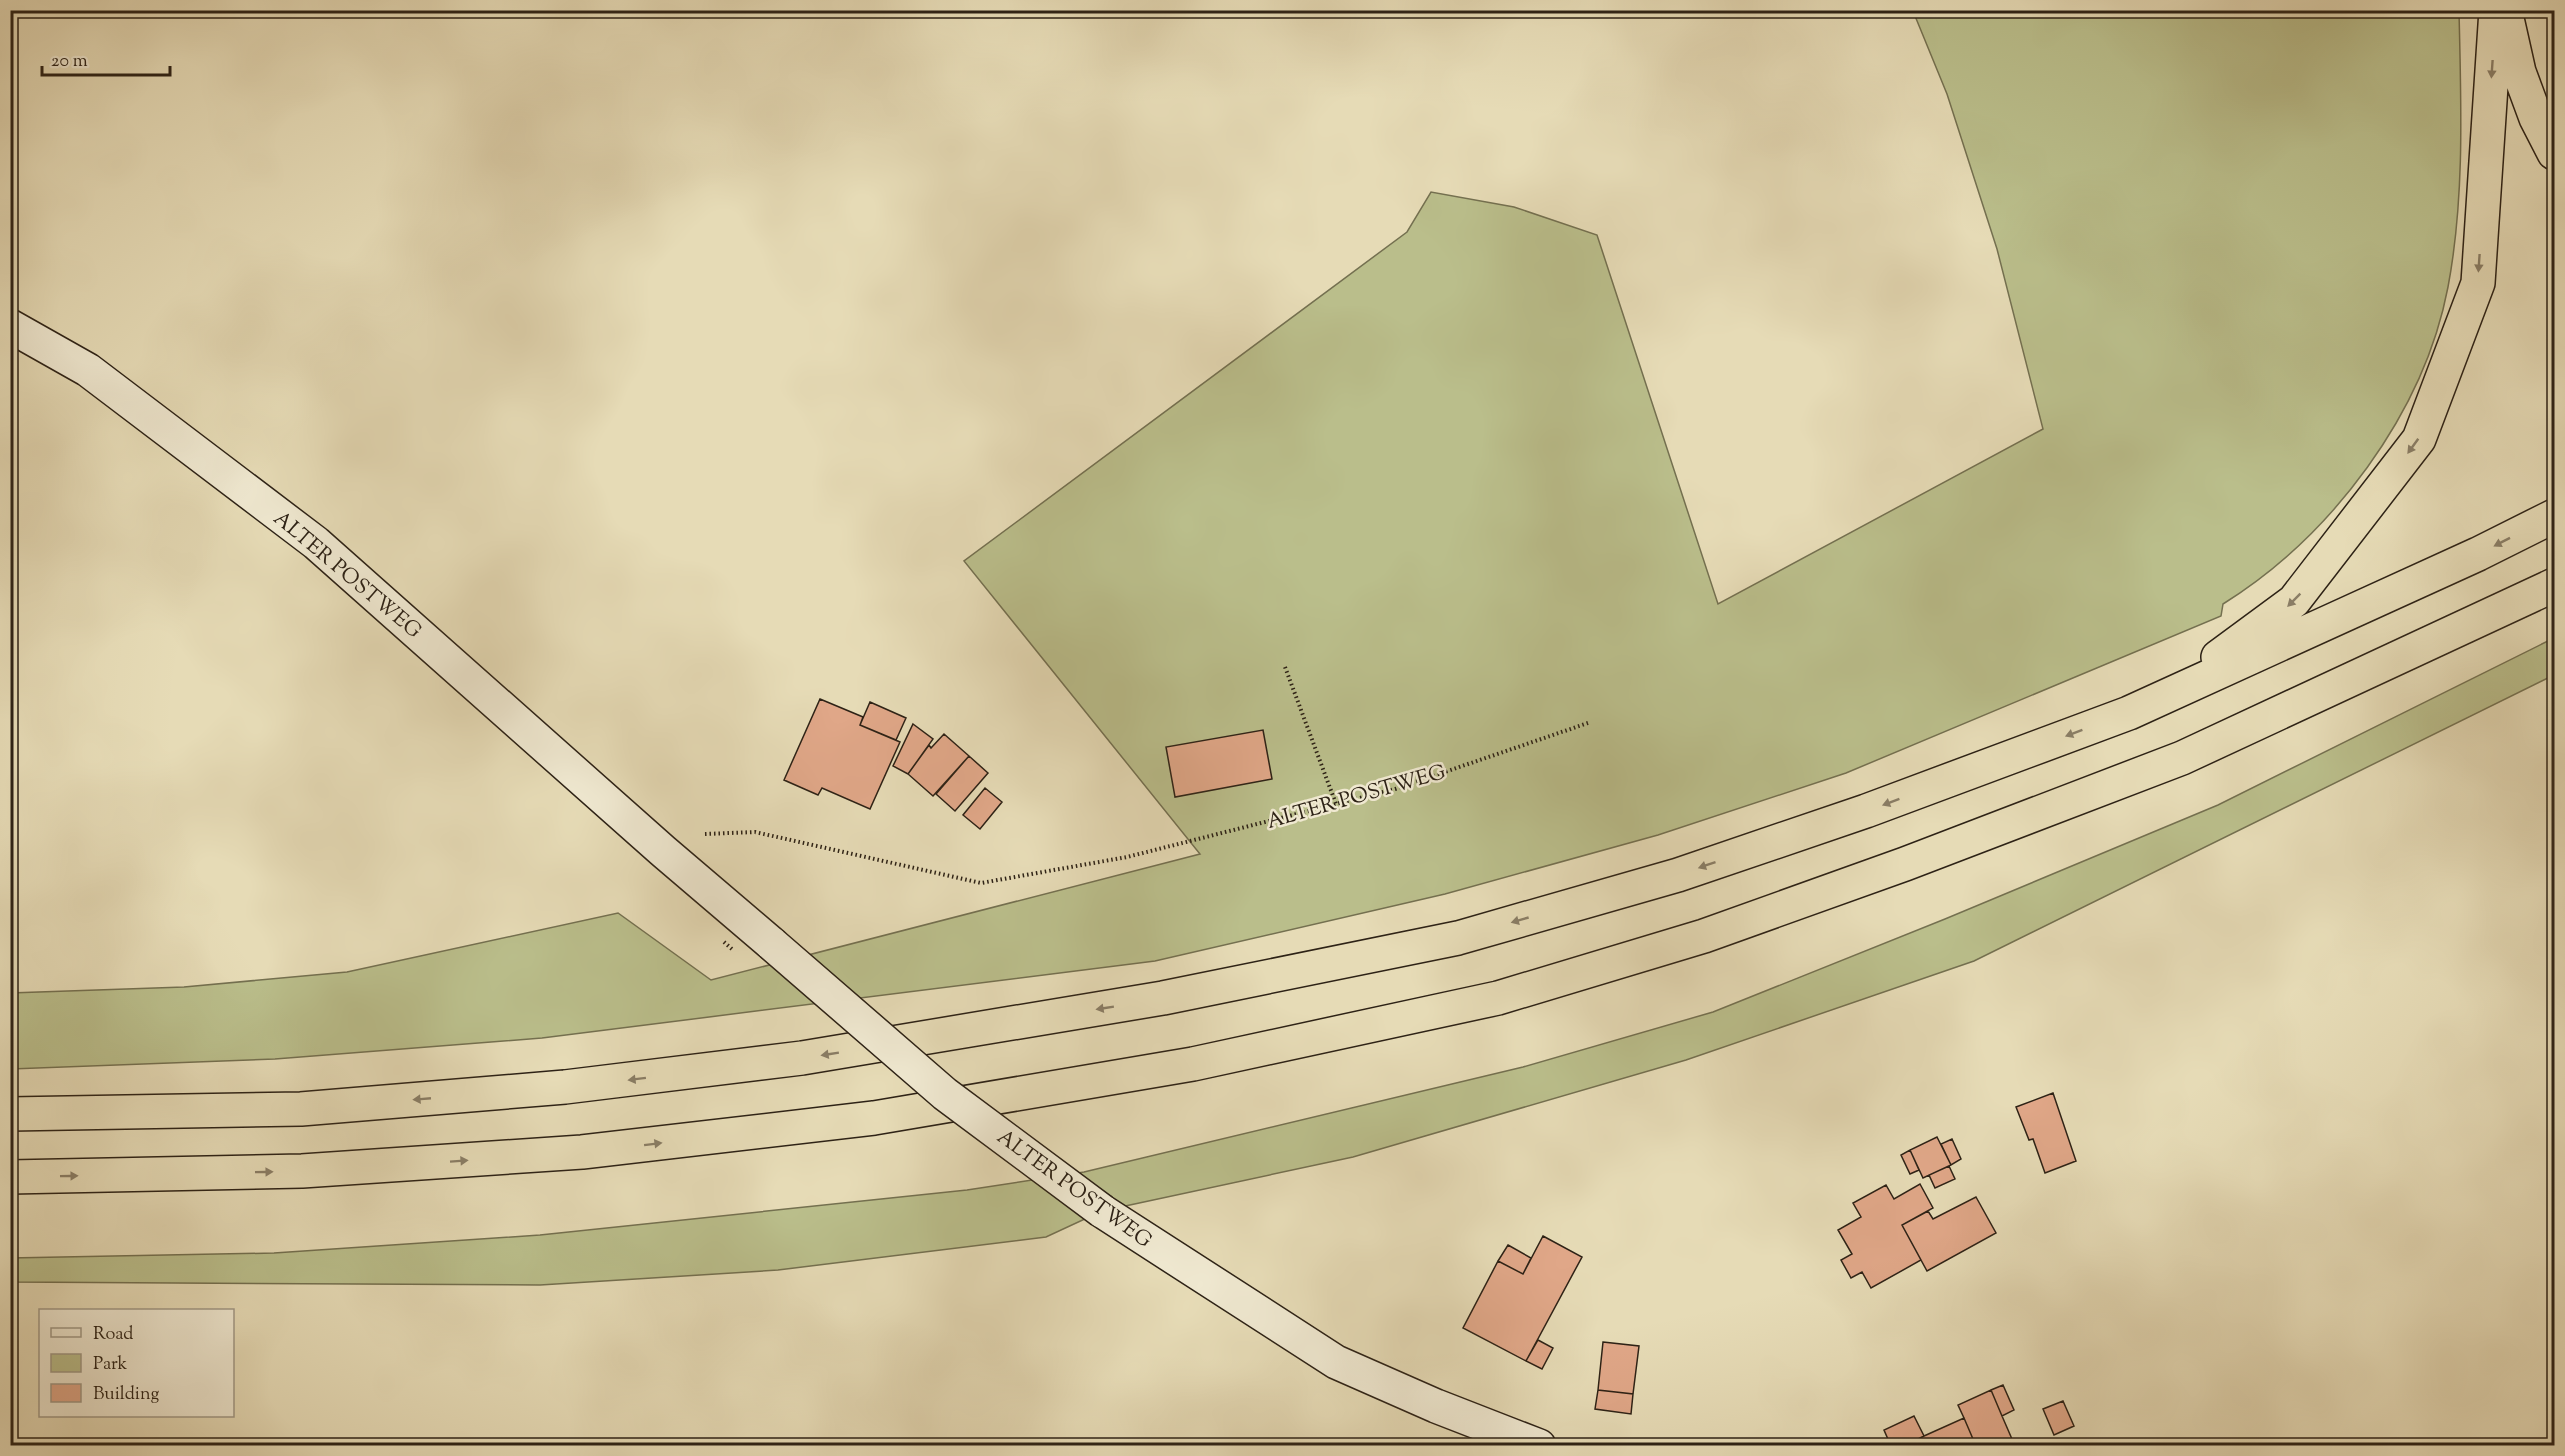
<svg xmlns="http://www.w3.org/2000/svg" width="2565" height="1456" viewBox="0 0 2565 1456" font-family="'Sorts Mill Goudy',serif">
  <rect width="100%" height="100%" fill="#e6dbb6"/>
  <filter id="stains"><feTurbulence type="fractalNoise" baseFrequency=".00333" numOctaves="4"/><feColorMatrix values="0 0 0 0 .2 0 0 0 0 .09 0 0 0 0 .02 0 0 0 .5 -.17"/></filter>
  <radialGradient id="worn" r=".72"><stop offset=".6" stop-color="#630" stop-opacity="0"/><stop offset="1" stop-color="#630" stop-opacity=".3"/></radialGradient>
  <!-- green -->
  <path fill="#babe8b" stroke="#747050" stroke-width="1.5" d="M1913,11H2459C2461,102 2465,197 2448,287C2424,413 2332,536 2223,604L2221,616L1846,773L1658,835L1445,894L1155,961L542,1038L275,1059L11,1069L10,993L184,987L347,972L618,913L711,980L1200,854L964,561L1407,232L1431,192L1514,207L1597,235L1718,604L2043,429L1997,249L1947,94Z
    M2554,638V675L1974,961L1686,1060L1353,1157L1102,1211L1046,1237L778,1270L540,1285L11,1282L10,1258L274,1253L540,1235L967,1190L1084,1172L1523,1067L1713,1012L1945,919L2218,805Z"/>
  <!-- building -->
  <path fill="#e0a788" stroke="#2d2216" stroke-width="1.5" d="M820,699L863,717L860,725L900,742L870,809L822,788L818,795L784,780Z
    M870,702L906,718L896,740L860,725Z
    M913,724L933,739L908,774L893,766Z
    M1263,730L1272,779L1175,797L1166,747Z
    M944,734L969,756L933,796L908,774L929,745L931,748Z
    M969,756L988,773L955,811L936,794Z
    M985,788L1002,802L980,829L963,815Z
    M2053,1093L2076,1161L2045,1173L2033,1139L2029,1140L2016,1107Z
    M1937,1137L1951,1165L1923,1178L1910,1150Z
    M1952,1139L1961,1159L1951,1165L1941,1144Z
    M1910,1150L1919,1170L1910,1174L1901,1155Z
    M1949,1166L1955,1179L1935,1188L1929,1175Z
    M1920,1184L1933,1208L1902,1225L1921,1260L1871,1288L1862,1272L1851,1278L1841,1260L1852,1254L1838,1230L1861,1217L1853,1203L1886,1185L1894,1199Z
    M1976,1197L1996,1233L1927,1271L1902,1225L1928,1211L1933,1219Z
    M1543,1236L1582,1257L1526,1361L1463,1328L1498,1261L1523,1274Z
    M1508,1245L1531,1258L1523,1274L1498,1261Z
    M1538,1340L1553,1348L1542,1369L1526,1361Z
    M1603,1342L1639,1346L1633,1394L1598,1390Z
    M2003,1385L2014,1410L2002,1416L1991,1390Z
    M1598,1390L1633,1394L1631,1414L1595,1409Z
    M1991,1390L2002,1416L2015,1446H1976L1964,1418L1958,1405Z
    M2063,1401L2074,1426L2054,1435L2043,1409Z
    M1914,1416L1924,1436L1904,1446H1891L1884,1430Z
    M1964,1418L1976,1446H1904L1924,1436Z"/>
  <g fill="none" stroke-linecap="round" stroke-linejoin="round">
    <!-- secondary casing -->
    <g stroke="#2d2216" stroke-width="36">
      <path id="secondary" d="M10,326L88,370L316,543L663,851L772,944
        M1102,1211L1336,1362L1436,1406L1539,1446"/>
    </g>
    <!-- highway casing -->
    <g stroke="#2d2216" stroke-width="36">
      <path id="highway" d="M2506,14L2519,72L2536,118L2554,153
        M2218,657L2294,601L2419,439L2478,283L2496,10
        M10,1114L301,1109L565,1087L802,1058L1163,998L1458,938L1678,875L1866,811L2129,713L2478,554L2554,516
        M10,1177L302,1171L582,1152L874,1118L1193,1064L1498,998L1704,936L1905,864L2182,758L2554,585"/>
    </g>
    <!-- path -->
    <path stroke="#2d2216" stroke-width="4" stroke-dasharray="1.5 3" stroke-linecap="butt" d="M1285,667L1336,804
      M705,834L755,832L981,883L1127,857L1395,789L1588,723"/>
    <!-- secondary -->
    <use href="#secondary" stroke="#efe8d0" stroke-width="33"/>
    <!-- highway -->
    <use href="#highway" stroke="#e6dbb6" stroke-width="33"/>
    <!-- secondary-bridge casing -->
    <g stroke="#2d2216" stroke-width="36" stroke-linecap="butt">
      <path id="secondary-bridge" d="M772,944L945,1094L1102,1211"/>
    </g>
    <!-- path-bridge -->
    <path stroke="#2d2216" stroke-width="4" stroke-dasharray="1.5 3" stroke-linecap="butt" d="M724,942L733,950"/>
    <!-- secondary-bridge -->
    <use href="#secondary-bridge" stroke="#efe8d0" stroke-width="33"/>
  </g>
  <!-- one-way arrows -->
  <defs><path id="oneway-solid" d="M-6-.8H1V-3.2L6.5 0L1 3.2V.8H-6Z" transform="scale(1.5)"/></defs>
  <g fill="#8a7e66">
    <use href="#oneway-solid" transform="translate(2492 69) rotate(94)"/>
    <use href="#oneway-solid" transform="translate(2479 263) rotate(94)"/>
    <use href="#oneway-solid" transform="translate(2413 446) rotate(126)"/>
    <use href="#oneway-solid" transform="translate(2502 542) rotate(153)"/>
    <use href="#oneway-solid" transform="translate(2294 600) rotate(135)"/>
    <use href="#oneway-solid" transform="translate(2074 733) rotate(159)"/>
    <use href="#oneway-solid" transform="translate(1891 802) rotate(159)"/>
    <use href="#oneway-solid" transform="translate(1707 865) rotate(161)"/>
    <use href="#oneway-solid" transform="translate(1520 920) rotate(164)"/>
    <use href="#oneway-solid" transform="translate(1105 1008) rotate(171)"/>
    <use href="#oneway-solid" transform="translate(830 1054) rotate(171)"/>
    <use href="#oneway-solid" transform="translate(637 1079) rotate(173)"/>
    <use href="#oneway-solid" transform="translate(422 1099) rotate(175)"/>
    <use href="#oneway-solid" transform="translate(653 1144) rotate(-7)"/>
    <use href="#oneway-solid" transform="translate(459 1161) rotate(-4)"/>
    <use href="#oneway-solid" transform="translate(264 1172) rotate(-1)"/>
    <use href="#oneway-solid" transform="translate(69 1176) rotate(-1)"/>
  </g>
  <g text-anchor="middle" stroke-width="5" stroke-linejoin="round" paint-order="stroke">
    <!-- street labels -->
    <g font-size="21" fill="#2d2216" stroke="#efe8d0">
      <text transform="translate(348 574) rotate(40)" y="7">ALTER POSTWEG</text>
      <text transform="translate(1356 796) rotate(-16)" y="7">ALTER POSTWEG</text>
      <text transform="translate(1075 1188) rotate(36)" y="7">ALTER POSTWEG</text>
    </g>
  </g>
  <!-- margin -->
  <rect width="2565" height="1456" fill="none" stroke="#e6dbb6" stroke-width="36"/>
  <rect x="12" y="12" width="2541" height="1432" fill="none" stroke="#2d2216" stroke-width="3"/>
  <rect x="18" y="18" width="2529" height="1420" fill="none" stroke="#2d2216" stroke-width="1.5"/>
  <!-- legend -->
  <rect x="39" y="1309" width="195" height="108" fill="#efe8d0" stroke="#a19986" stroke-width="1.5"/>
  <rect x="51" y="1328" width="30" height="9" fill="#efe8d0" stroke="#a19986" stroke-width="1.5"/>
  <text x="93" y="1339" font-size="18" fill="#2d2216">Road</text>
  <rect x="51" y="1354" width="30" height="18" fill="#babe8b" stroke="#a19986" stroke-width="1.5"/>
  <text x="93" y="1369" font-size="18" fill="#2d2216">Park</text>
  <rect x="51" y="1384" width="30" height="18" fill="#e0a788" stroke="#a19986" stroke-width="1.5"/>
  <text x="93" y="1399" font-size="18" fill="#2d2216">Building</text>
  <!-- scale -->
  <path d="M42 66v9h128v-9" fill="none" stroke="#2d2216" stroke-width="3"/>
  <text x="51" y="66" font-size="18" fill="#2d2216" stroke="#efe8d0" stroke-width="4.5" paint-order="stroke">20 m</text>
  <rect width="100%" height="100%" filter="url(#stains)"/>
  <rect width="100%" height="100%" fill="url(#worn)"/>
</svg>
